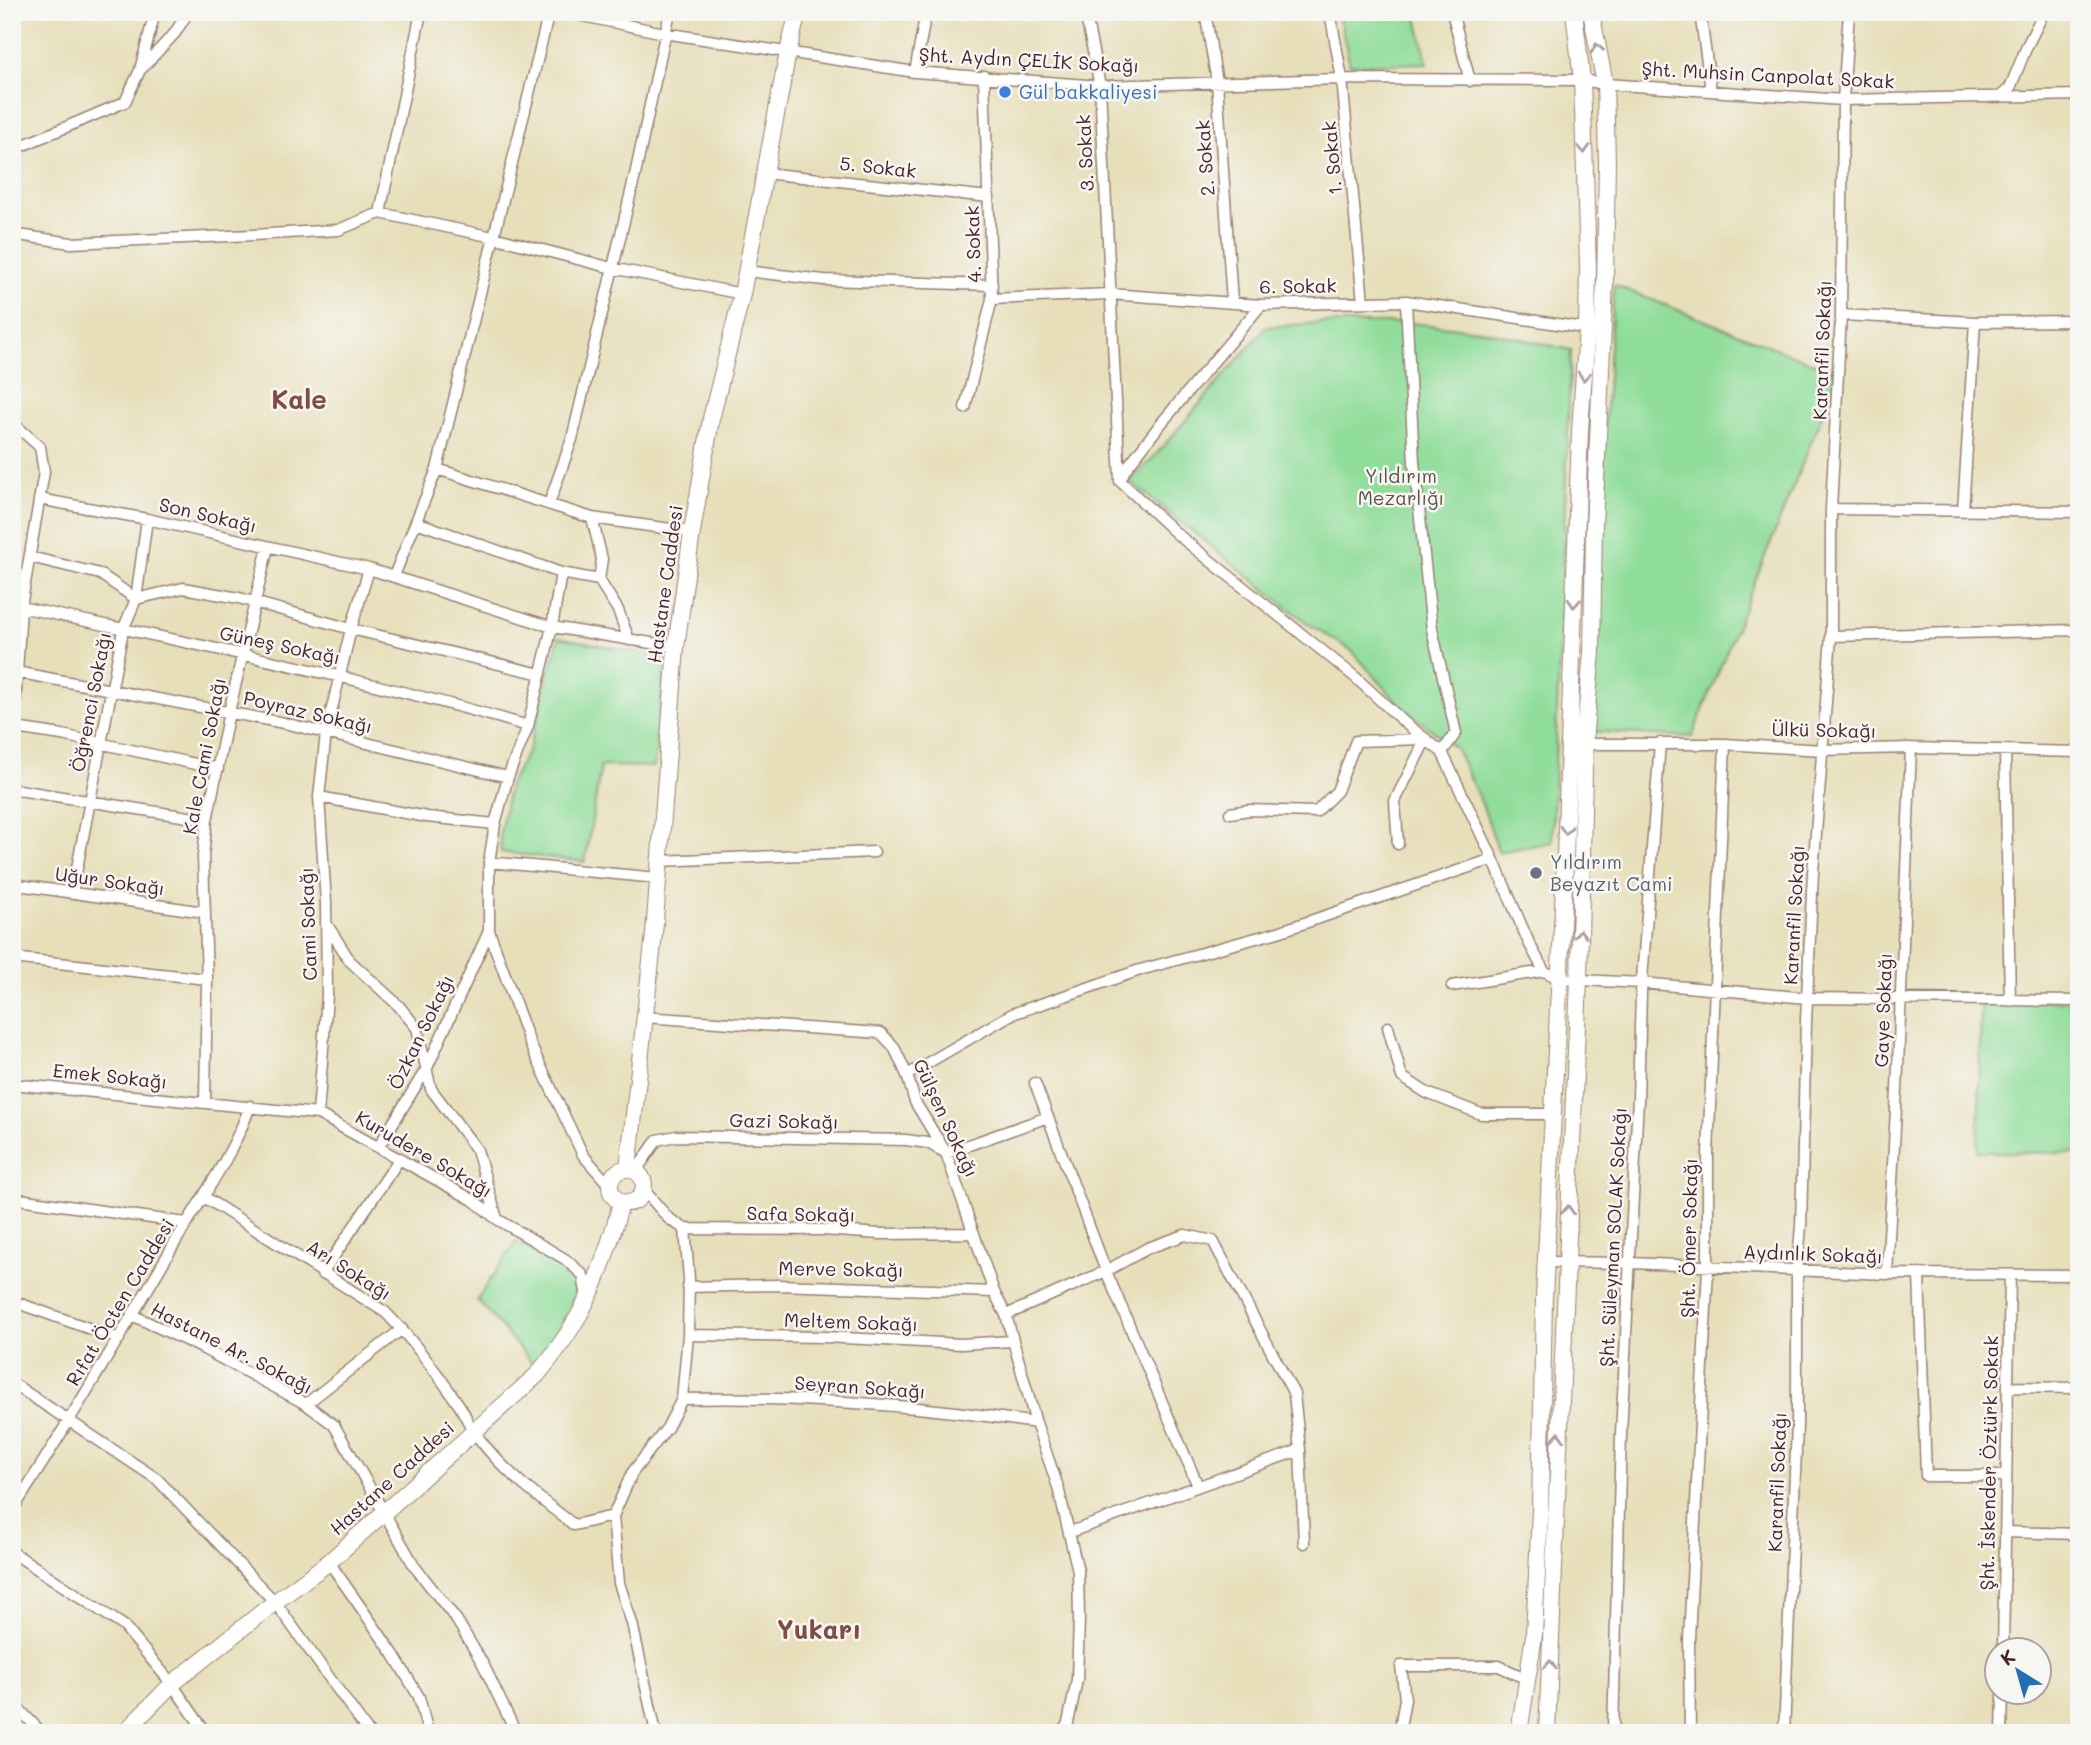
<svg xmlns="http://www.w3.org/2000/svg" width="2091" height="1745" viewBox="0 0 2091 1745" font-family="Mali,sans-serif">
  <rect width="100%" height="100%" fill="#f6f6f2"/>
  <filter id="ink" filterUnits="userSpaceOnUse"><feTurbulence type="fractalNoise" baseFrequency=".0143" numOctaves="2"/><feDisplacementMap in="SourceGraphic" scale="14" xChannelSelector="R" yChannelSelector="G"/><feConvolveMatrix kernelMatrix="1 2 1 2 8 2 1 2 1" color-interpolation-filters="sRGB"/></filter>
  <filter id="wash" filterUnits="userSpaceOnUse"><feTurbulence type="fractalNoise" baseFrequency=".00686" numOctaves="4" result="noise"/><feDisplacementMap in="SourceGraphic" scale="28" xChannelSelector="R" yChannelSelector="G"/><feGaussianBlur stdDeviation="1.57" result="paint"/><feColorMatrix in="noise" values="0 0 0 0 0 0 0 0 0 0 0 0 0 0 0 0 0 1.4 0 .05"/><feComposite in="paint" operator="in"/></filter>
  <g filter="url(#wash)">
    <rect width="100%" height="100%" fill="#e7dfba"/>
    <!-- green -->
    <path fill="#90dd9a" stroke="#6d7e62" stroke-width="2" d="M1338,12H1416L1427,63L1350,65Z
      M1614,285L1839,373L1692,737L1585,731Z
      M1319,323H1409L1481,330L1571,350L1552,842L1499,852L1484,809L1456,749L1402,707L1351,650L1307,623L1129,481L1154,457L1266,327Z
      M559,637L666,658L654,767L601,766L585,862L501,852L500,834L509,785L529,749Z
      M1981,1000L2079,1001V1153L1978,1152Z
      M516,1242L583,1275L555,1340L534,1365L477,1300Z"/>
  </g>
  <g filter="url(#ink)">
    <g fill="none" stroke-linecap="round" stroke-linejoin="round">
      <!-- street casing -->
      <g stroke="#987f72" stroke-width="13">
        <path id="street" d="M564,12L664,33L915,72L1100,86L1342,79L1582,80L1605,84L1843,100L2079,95
          M1085,12L1100,86L1120,480
          M1205,12L1217,82L1232,302
          M1330,12L1342,79L1363,302
          M1452,12L1470,81
          M1700,12L1711,91
          M141,69L175,33L188,12
          M915,72L926,12
          M2000,97L2010,88L2027,46L2044,12
          M12,150L125,102L140,70L155,12
          M764,173L989,197
          M380,213L421,12
          M12,234L71,243L253,235L338,230L380,213L493,237L612,268L742,294
          M746,271L824,280L992,285
          M992,299L1110,294L1261,305L1406,301L1603,331
          M1406,301L1414,462L1432,629L1456,733L1442,752
          M1261,305L1159,426L1125,470L1120,481L1177,534L1355,677L1405,723L1442,752L1493,859L1529,943L1544,971L1560,979L1642,983L1807,998L2079,1001
          M1841,315L1975,322L2079,321
          M965,408L992,299L984,76
          M12,422L40,447L44,472L21,607L12,756
          M437,469L592,518L692,532
          M39,499L147,519L369,569L552,627L676,647
          M549,504L572,439L635,175L670,12
          M1831,509L2079,512
          M1963,511L1975,322
          M592,518L602,559L599,580
          M416,522L561,573L599,580L618,610L629,640
          M30,557L100,574L136,599L183,588L239,598L351,629L541,674
          M561,573L552,627L528,726L508,777L495,824L489,862V931L530,1044L583,1155L609,1185
          M394,576L437,469L549,12
          M21,607C191,644 361,677 528,726
          M1831,636L2079,630
          M16,672L284,723L508,777
          M15,728L62,735L218,769
          M1578,744H1725L1822,750L1911,748L2079,752
          M2005,751L2010,1001
          M12,789L207,820
          M319,797L427,817L495,824
          M1230,813L1249,810L1316,812L1337,791L1356,741L1426,739L1395,801L1398,844
          M659,861L874,852
          M489,862L658,878
          M12,884L204,912
          M72,894L123,630L136,599L147,519
          M326,923L350,961L398,1005L417,1028L431,1089L477,1150L497,1219
          M12,958L207,979
          M1452,986L1544,971
          M644,1017L881,1033L894,1047L907,1075L915,1102L946,1153L994,1292L1006,1315L1036,1423L1058,1487L1078,1571L1079,1618L1077,1680L1068,1723L1062,1733
          M1388,1027L1402,1077L1427,1093L1481,1114H1554
          M907,1075L1012,1014L1140,970L1278,932L1493,859
          M1035,1083L1106,1271L1198,1486
          M12,1084L318,1114L473,1200L497,1219L565,1259L583,1275L587,1298
          M205,1102L207,979L203,856L207,820L229,712L268,547
          M318,1114L327,996L326,903L319,797L326,733L351,629L369,569
          M379,1146L427,1068L489,931
          M636,1171L657,1140L676,1136L906,1140L928,1143L946,1153L1048,1117
          M644,1190L668,1218L685,1229L823,1230L880,1234L974,1233
          M204,1197L385,1312C412,1339 438,1374 459,1405C465,1414 469,1425 475,1433C501,1470 539,1498 574,1525L613,1516
          M12,1198L186,1223
          M1547,1262L1630,1263L1887,1274L2079,1275
          M322,1274L400,1158
          M1887,1274L1897,1090L1911,748
          M1919,1274L1926,1476H2006
          M688,1287L777,1285L994,1292
          M12,1301L119,1339
          M132,1315L200,1347L306,1404L334,1425L415,1567L456,1619L483,1664L516,1733
          M1006,1315L1106,1271L1148,1248L1185,1235L1213,1241L1294,1394L1300,1450
          M688,1335L824,1337L961,1344L1012,1341
          M12,1383L157,1479L275,1602L369,1733
          M2008,1387L2079,1388
          M682,1399C800,1396 919,1405 1036,1423
          M306,1404L402,1329
          M12,1511C68,1424 121,1335 173,1246C200,1200 232,1157 250,1106
          M1070,1532L1300,1450L1304,1543
          M2005,1532L2079,1534
          M12,1552L124,1626L172,1684L206,1733
          M329,1562L394,1655L419,1697L428,1733
          M2003,1650L2010,1276
          M12,1702L42,1733
          M656,1733L632,1623L619,1583L613,1516L632,1473L667,1428L682,1399L688,1335L689,1279L685,1229
          M1399,1733L1405,1699L1401,1666H1499L1529,1680
          M1613,1733L1621,1434L1638,1099L1641,993L1660,743
          M1690,1733L1689,1639L1708,1268V1155L1725,744
          M1784,1733L1797,1426V1270L1801,1226L1806,1021L1813,873L1831,636V509L1841,315L1843,100L1849,12
          M2002,1733L2003,1692"/>
      </g>
      <!-- secondary casing -->
      <g stroke="#987f72" stroke-width="18">
        <path id="secondary" d="M610 1186a17 17 0 1 1 34 0a17 17 0 1 1-34 0Z
          M628,1169L654,934L676,647L692,532L711,419L742,294L788,52L798,12
          M124,1733L172,1684L275,1602L329,1562L537,1375C585,1318 602,1274 621,1203
          M1519,1733L1534,1635L1540,1511L1544,1298L1564,886L1580,431L1587,329L1588,266L1582,80L1574,12
          M1547,1733L1579,979L1585,731L1592,652L1594,526L1605,281L1607,162L1605,84L1591,12"/>
      </g>
      <!-- street -->
      <use href="#street" stroke="#fff" stroke-width="10"/>
      <!-- secondary -->
      <use href="#secondary" stroke="#fff" stroke-width="16"/>
    </g>
    <!-- one-way arrows -->
    <defs><path id="oneway-chevron" d="M-2-3.5L2.5 0L-2 3.5" fill="none" stroke-width="1.6" stroke-linecap="round" stroke-linejoin="round" transform="scale(1.75)"/></defs>
    <g stroke="#ae9aa0">
      <use href="#oneway-chevron" transform="translate(1597 48) rotate(-100)"/>
      <use href="#oneway-chevron" transform="translate(1584 149) rotate(88)"/>
      <use href="#oneway-chevron" transform="translate(1584 376) rotate(94)"/>
      <use href="#oneway-chevron" transform="translate(1574 603) rotate(93)"/>
      <use href="#oneway-chevron" transform="translate(1566 830) rotate(92)"/>
      <use href="#oneway-chevron" transform="translate(1580 934) rotate(-89)"/>
      <use href="#oneway-chevron" transform="translate(1568 1210) rotate(-87)"/>
      <use href="#oneway-chevron" transform="translate(1558 1437) rotate(-87)"/>
      <use href="#oneway-chevron" transform="translate(1550 1665) rotate(-87)"/>
    </g>
  </g>
  <!-- markers -->
  <circle fill="#3f7fe0" stroke="#f6f6f2" stroke-width="2.5" cx="1005" cy="92" r="7"/>
  <circle fill="#6b7280" stroke="#f6f6f2" stroke-width="2.5" cx="1536" cy="873" r="7"/>
  <g text-anchor="middle" stroke-width="5" stroke-linejoin="round" paint-order="stroke">
    <!-- street labels -->
    <g font-size="19" fill="#4a1f2b" stroke="#f6f6f2">
      <text transform="translate(1029 60) rotate(3)" y="7">Şht. Aydın ÇELİK Sokağı</text>
      <text transform="translate(1768 75) rotate(3)" y="7">Şht. Muhsin Canpolat Sokak</text>
      <text transform="translate(1085 153) rotate(-93)" y="7">3. Sokak</text>
      <text transform="translate(1205 158) rotate(-94)" y="7">2. Sokak</text>
      <text transform="translate(1332 158) rotate(-95)" y="7">1. Sokak</text>
      <text transform="translate(878 167) rotate(6)" y="7">5. Sokak</text>
      <text transform="translate(973 244) rotate(-92)" y="7">4. Sokak</text>
      <text transform="translate(1298 286) rotate(-1)" y="7">6. Sokak</text>
      <text transform="translate(1822 350) rotate(-88)" y="7">Karanfil Sokağı</text>
      <text transform="translate(208 515) rotate(13)" y="7">Son Sokağı</text>
      <text transform="translate(665 584) rotate(-82)" y="7">Hastane Caddesi</text>
      <text transform="translate(280 645) rotate(12)" y="7">Güneş Sokağı</text>
      <text transform="translate(91 702) rotate(-79)" y="7">Öğrenci Sokağı</text>
      <text transform="translate(308 712) rotate(13)" y="7">Poyraz Sokağı</text>
      <text transform="translate(1824 730) rotate(1)" y="7">Ülkü Sokağı</text>
      <text transform="translate(204 756) rotate(-79)" y="7">Kale Cami Sokağı</text>
      <text transform="translate(110 881) rotate(8)" y="7">Uğur Sokağı</text>
      <text transform="translate(1794 915) rotate(-87)" y="7">Karanfil Sokağı</text>
      <text transform="translate(308 924) rotate(-92)" y="7">Cami Sokağı</text>
      <text transform="translate(1883 1010) rotate(-88)" y="7">Gaye Sokağı</text>
      <text transform="translate(421 1032) rotate(-64)" y="7">Özkan Sokağı</text>
      <text transform="translate(110 1076) rotate(6)" y="7">Emek Sokağı</text>
      <text transform="translate(946 1118) rotate(65)" y="7">Gülşen Sokağı</text>
      <text transform="translate(784 1121) rotate(1)" y="7">Gazi Sokağı</text>
      <text transform="translate(424 1154) rotate(30)" y="7">Kurudere Sokağı</text>
      <text transform="translate(801 1214) rotate(1)" y="7">Safa Sokağı</text>
      <text transform="translate(1613 1237) rotate(-87)" y="7">Şht. Süleyman SOLAK Sokağı</text>
      <text transform="translate(1689 1238) rotate(-89)" y="7">Şht. Ömer Sokağı</text>
      <text transform="translate(1813 1254) rotate(2)" y="7">Aydınlık Sokağı</text>
      <text transform="translate(841 1269) rotate(1)" y="7">Merve Sokağı</text>
      <text transform="translate(349 1270) rotate(32)" y="7">Arı Sokağı</text>
      <text transform="translate(120 1302) rotate(-59)" y="7">Rıfat Öcten Caddesi</text>
      <text transform="translate(851 1322) rotate(2)" y="7">Meltem Sokağı</text>
      <text transform="translate(232 1348) rotate(27)" y="7">Hastane Ar. Sokağı</text>
      <text transform="translate(860 1387) rotate(4)" y="7">Seyran Sokağı</text>
      <text transform="translate(1989 1463) rotate(-89)" y="7">Şht. İskender Öztürk Sokak</text>
      <text transform="translate(392 1478) rotate(-42)" y="7">Hastane Caddesi</text>
      <text transform="translate(1777 1482) rotate(-88)" y="7">Karanfil Sokağı</text>
    </g>
    <!-- shop labels -->
    <g font-size="19" fill="#366cbe" stroke="#f6f6f2" text-anchor="start">
      <text x="1019" y="99">Gül bakkaliyesi</text>
    </g>
    <!-- park labels -->
    <g font-size="19" fill="#5c4e47" stroke="#f6f6f2">
      <text x="1401" y="483">Yıldırım<tspan x="1401" dy="22">Mezarlığı</tspan></text>
    </g>
    <!-- worship labels -->
    <g font-size="19" fill="#5b616d" stroke="#f6f6f2" text-anchor="start">
      <text x="1550" y="869">Yıldırım<tspan x="1550" dy="22">Beyazıt Cami</tspan></text>
    </g>
    <!-- district labels -->
    <g font-size="26" font-weight="bold" fill="#814c44" stroke="#f6f6f2">
      <text x="299" y="409">Kale</text>
      <text x="819" y="1639">Yukarı</text>
    </g>
  </g>
  <!-- margin -->
  <rect width="2091" height="1745" fill="none" stroke="#f6f6f2" stroke-width="42"/>
  <!-- north arrow -->
  <g transform="translate(2018 1671) rotate(323)"><circle r="33" fill="#f6f6f2" stroke="#b1a0a2" stroke-width="2"/>
  <path d="M0-5L12 26L0 18L-12 26Z" fill="#1f6fb2"/>
  <text y="-10" font-size="19" font-weight="bold" text-anchor="middle" fill="#4a1f2b">K</text>
  </g>
</svg>
